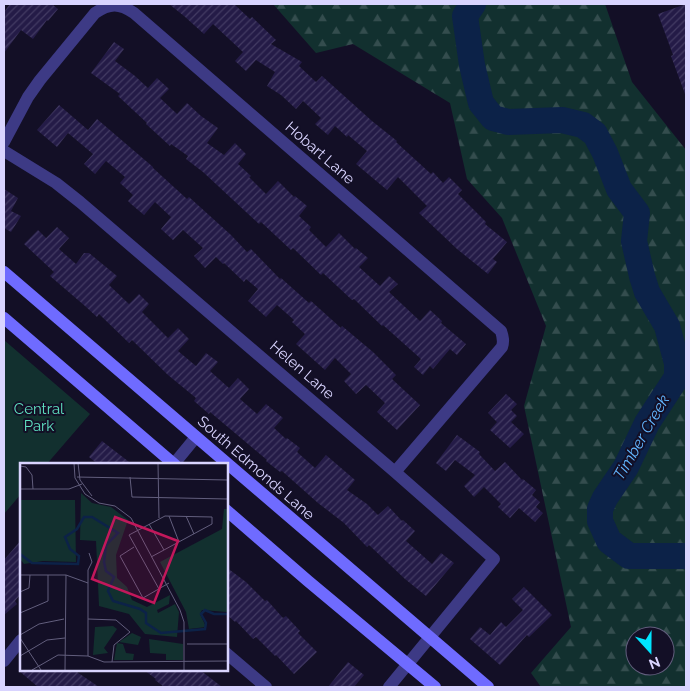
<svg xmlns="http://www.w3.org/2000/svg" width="690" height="691" viewBox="0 0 690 691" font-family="Raleway,sans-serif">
  <defs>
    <pattern id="forest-firs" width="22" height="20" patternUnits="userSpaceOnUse" patternTransform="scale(1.25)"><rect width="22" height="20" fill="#12302f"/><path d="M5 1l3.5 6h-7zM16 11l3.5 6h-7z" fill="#344d4e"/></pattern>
    <pattern id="building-hatch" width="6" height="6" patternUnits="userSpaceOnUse" patternTransform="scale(1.25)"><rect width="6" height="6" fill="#241b47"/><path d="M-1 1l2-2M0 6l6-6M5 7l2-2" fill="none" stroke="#433b63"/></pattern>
  </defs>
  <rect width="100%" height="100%" fill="#130f26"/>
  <!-- forest -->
  <path fill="url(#forest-firs)" fill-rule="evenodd" d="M273,4H605L632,82L686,150V687H541L531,673L571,627L524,406L546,326L502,218L467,179L450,103L353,44L316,53ZM635,636H665V666H635Z"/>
  <!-- park -->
  <path fill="#12302f" d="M4,340L90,414L46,465H21V494L4,514Z"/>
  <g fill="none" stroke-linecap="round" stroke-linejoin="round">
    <!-- river -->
    <path stroke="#0c2248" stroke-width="26" d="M473,4L465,16L472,65L481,103L493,118L508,122L562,120L583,125L595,134L605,153L619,189L637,213L634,241L642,276L647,292L667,326L677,363V377L647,423L626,467L605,498L600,509V521L609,541L629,556H686"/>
  </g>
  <!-- building -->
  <path fill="url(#building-hatch)" d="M10,4H52L58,9L48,21L47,20L33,39L21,30L4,53V12Z
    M169,4H234L250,19L252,17L276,40L271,44L302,62L299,66L316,82L322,76L372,121L397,141L396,142L431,174L433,172L443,183L449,177L462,190L458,194L486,222L485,224L507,242L493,259L497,262L488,274L457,249L419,213L427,206L398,177L387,190L356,164L367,151L348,135L347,137L335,126L328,135L315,124L321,118L303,101L296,109L281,95L267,86L275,72L256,60L246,71L235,61L243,52L213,24L204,34L184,16Z
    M686,4V94H685L671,56L673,55L658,14Z
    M114,42L124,49L115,61L135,76L148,88L157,78L169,89L160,98L177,114L187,103L201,116L218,128L207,143L224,155L235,143L246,154L238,164L251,176L249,177L266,194L278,181L294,197L295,196L307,206L299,216L311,227L309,230L326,247L339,233L355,249L356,248L368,258L359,267L380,286L389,276L398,284L389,292L420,321L430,310L442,321L441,323L466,344L457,355L450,349L433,369L430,366L423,375L414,367L421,359L383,325L382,326L354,299L352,300L323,273L321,275L293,248L291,250L261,222L259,224L203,172L186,159L188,156L171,144L170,146L146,124L147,123L118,96L120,94L91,73Z
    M59,105L88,130L97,119L153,167V168L187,199L189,197L231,235L247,252L251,249L280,279L281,278L309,303L311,301L341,328L342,326L373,352L396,375L392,379L420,405L397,430L377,412L385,403L366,385L356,394L344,381L351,374L335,358L325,370L296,344L305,334L292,322L294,320L277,305L266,317L248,301L258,289L246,279L244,282L224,263L223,264L216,257L205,268L194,256L203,248L183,230L173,240L161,229L171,217L155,202L144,215L131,204L128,201L133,195L120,183L125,177L106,161L95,174L84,164L93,154L68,133L57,147L37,130Z
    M4,189L18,198L11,211L21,216L11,232L4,228Z
    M57,227L69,238L59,249L76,264L84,253H89L117,276L109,285L129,304L139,294L149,304L142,312L168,338L178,328L189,339L178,351L196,366L206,353L218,362L210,371L229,388L238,378L249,389L240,399L257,414L266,404L283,418L274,428L286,439L287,438L300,448L297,452L315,468L326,455L355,480L347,490L367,504L378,515L388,506L402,521L403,520L415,531L406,541L432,564L441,553L454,563L426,596L405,579L369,545L367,547L344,523L318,503L282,471L280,472L266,461L267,460L210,412L209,414L194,401L196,398L168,375L132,340L129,343L99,314L97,317L85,306L50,276L54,272L24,244L38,230L46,238Z
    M506,394L517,404L511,410L517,416L511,422L524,434L510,448L490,430L497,422L488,413Z
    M457,435L480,452L479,454L495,471L505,462L522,480L523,479L536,490L532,495L540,502L536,507L543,513L535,522L519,508L510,518L498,507L501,504L484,487L474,497L464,486L475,475L455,460L446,471L436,463Z
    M102,441L133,465H99L89,457Z
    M21,540V594L15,601L17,604L4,615V560Z
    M226,567L246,582L265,601L267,600L283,618L286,616L300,631L298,633L317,652L294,674L276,655L275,656L256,637L253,639L236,621L235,622L226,614Z
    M524,587L552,615L529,637L527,635L500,665L470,639L480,627L490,635L501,622L506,627L523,610L512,599Z
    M348,662L364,675L354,687H328Z
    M18,670H74L99,687H38Z
    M144,670H200L222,687H164L155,680L156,679Z"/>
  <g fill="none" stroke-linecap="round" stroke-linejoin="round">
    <!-- minor -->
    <path stroke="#3d3a85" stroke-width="12" d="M4,142L28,97L40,80L95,13C110,3 119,3 134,13L501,331C503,337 504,341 502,347L395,472
      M4,151L56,183L80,202L395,472L494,559L389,687
      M173,465L196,437
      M226,653L266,687
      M4,661L21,640"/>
    <!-- secondary -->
    <path stroke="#6f6bff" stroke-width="12" d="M4,272L488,687
      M4,318L175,465
      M226,510L308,581L435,687"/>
  </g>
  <g text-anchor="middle" stroke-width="4" stroke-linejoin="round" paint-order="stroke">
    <!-- street labels -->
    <g font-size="15" fill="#d9d4ff" stroke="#130f26">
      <text transform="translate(320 153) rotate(41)" y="5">Hobart Lane</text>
      <text transform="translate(302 370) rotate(41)" y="5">Helen Lane</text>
      <text transform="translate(256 468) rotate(41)" y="5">South Edmonds Lane</text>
    </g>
    <!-- park labels -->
    <g font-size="15" fill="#5fe0c0" stroke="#130f26">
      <text x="39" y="414">Central<tspan x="39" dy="17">Park</tspan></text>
    </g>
    <!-- water labels -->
    <g font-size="16" font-style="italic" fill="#62b6ff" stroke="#130f26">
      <text transform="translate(641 437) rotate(-60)" y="6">Timber Creek</text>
    </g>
  </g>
  <!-- overview -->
  <g transform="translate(20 463)">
    <rect width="208" height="208" fill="#130f26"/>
    <path d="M93,163L97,166L84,185L88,190L73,192L75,164ZM112,170L121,174L118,182L99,179ZM129,176L163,181V197H146V191L130,190ZM97,180L103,181L106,190L114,191L113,197H94Z" fill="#12302f"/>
    <path d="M61,30L72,40L91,44L108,57L96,92L97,115L107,124L112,137L127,144L150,132L149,141L137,147L138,150L155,141L159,149L157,174L125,171L109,151L79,143L76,78L60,77ZM0,37H55L56,99L23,98L4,101L0,96Z" fill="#12302f"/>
    <path d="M204,46H207V149L182,147L180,151L186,164L169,166L166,149L140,99L202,66Z" fill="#12302f"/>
    <path fill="none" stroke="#0c2248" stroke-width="2.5" d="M0,91L12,100L58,101L59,93L50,86L45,74L57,66L64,54H72L98,70L86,82L84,99L86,108L94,114L88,128L93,138L120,146L126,150V160L141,170L185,166L186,160L181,151L185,147L194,151H208"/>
    <path fill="none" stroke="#625e7d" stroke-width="1" d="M54,0L55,15L65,31L79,40L95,43L111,55L160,147L164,159V207M58,0L60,17L72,33M138,0L139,55M0,3L6,4L12,12L13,26M57,14L208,17M110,14L112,34L208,36M0,26H49L62,21M149,53L159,79M166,53L174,71M129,61L144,87M114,84L100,93L123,135L149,120M131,94L192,61V54L145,53L109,72L139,126M0,112H46L68,120M0,129L9,125L10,112M0,150L28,138V112M68,156L96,157L110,169L94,182L92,199M0,172L19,161L44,156M0,175L21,207M167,181H208M0,193L27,177L45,175M68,193V107L72,99L69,90M12,207L38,192L68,193L84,199L208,198M45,207L46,112"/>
    <path fill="#c2185b" fill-opacity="0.15" stroke="#c2185b" stroke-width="2.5" d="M95,54L158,78L134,140L72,116Z"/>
    <rect width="208" height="208" fill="none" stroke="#d9d4ff" stroke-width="2.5"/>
  </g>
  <!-- border -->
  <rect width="690" height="691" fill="none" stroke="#d9d4ff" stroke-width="10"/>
  <!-- north arrow -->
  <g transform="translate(650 651) rotate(159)"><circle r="24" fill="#130f26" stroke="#625e7d"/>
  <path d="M0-4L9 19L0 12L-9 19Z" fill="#00e5ff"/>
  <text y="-8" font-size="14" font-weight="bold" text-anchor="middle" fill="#d9d4ff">N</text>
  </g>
</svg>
